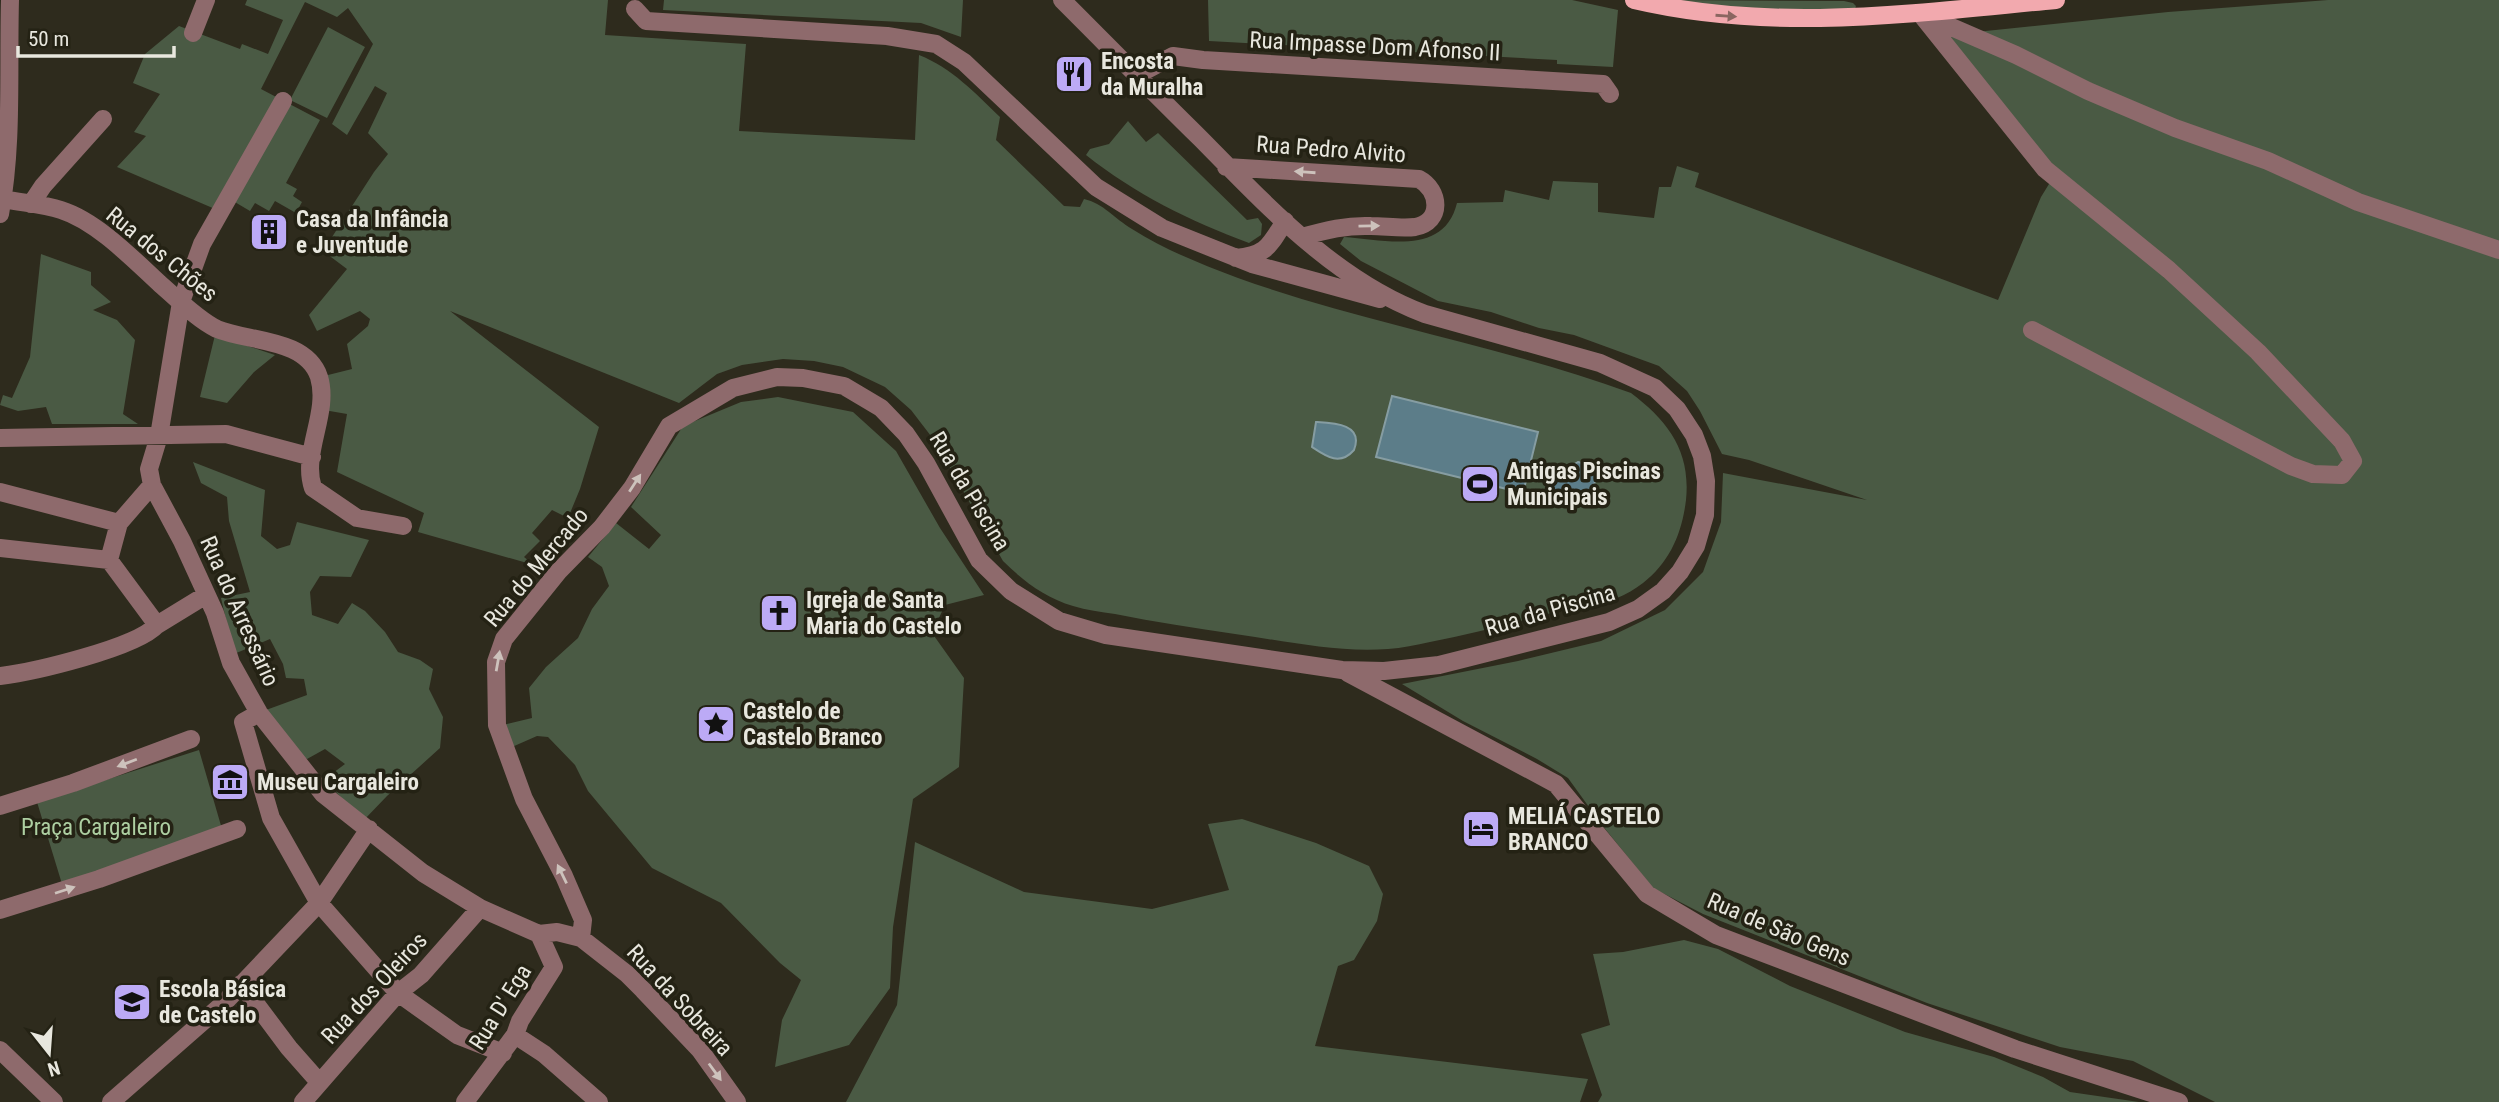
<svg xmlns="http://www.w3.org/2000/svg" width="2499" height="1102" viewBox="0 0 2499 1102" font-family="'Roboto Condensed',sans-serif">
  <rect width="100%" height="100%" fill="#2e2b1d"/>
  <!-- green -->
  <path fill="#4a5a44" d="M247,0H608L605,35L746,44L739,131L915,140L919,55C952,68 975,93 1000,117L996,140L1064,206L1080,207L1084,199C1103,203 1115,219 1132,229C1165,250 1201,264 1238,278C1367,324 1503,346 1631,393C1668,421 1691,451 1686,500C1682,533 1670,562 1643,583C1628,595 1605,604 1585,608C1577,610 1567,608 1559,611C1516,622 1474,634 1430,642C1416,645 1402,648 1388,649C1338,653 1286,641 1235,634C1195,628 1155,622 1115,614C1101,612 1086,610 1073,606C1046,598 1023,581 1003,561L934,440L911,410L885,387L843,367L814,361L783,359L742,365L717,374L679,403L450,311L599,427L580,489L568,518L552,510L532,533L540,541L524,557L534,565L418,532L424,513L337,472L347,414L324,410V376L352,369L347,344L368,326L370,319L360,311L317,331L309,315L347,269L323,251L374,172L388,154L368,133L387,93L375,86L347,135L332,124L373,44L348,8L337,17L305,2L261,89L320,120L286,183L297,189L293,196L302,202L296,213L275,201L269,211L255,203L250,211L228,198L215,209L117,167L146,136L134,132L160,94L133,83L145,54L179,26L240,49L242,44L268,54L283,20L245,5Z
    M664,0H963L961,37L921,23L663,10Z
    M1208,0H1572L1618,10L1613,67L1557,64V60L1209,41Z
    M1667,0L1844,1L1853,3L1856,6L1855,9L1735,10Z
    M2328,0H2499V1102H2215L2133,1061L2060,1047L1927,1003L1703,914L1653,888L1602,825L1568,778L1537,759L1463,721L1402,684L1518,661L1601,641L1665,610L1703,572L1721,522L1723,473L1867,500L1749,460L1722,454L1700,411L1687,391L1659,366L1574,335L1539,328L1491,312L1438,301L1361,261L1340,244L1344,237C1386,240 1444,256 1457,203L1503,202L1505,190L1549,200L1553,181L1598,183V212L1654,218L1659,187H1671L1677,166L1699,173L1695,187L1998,300L2041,197L2057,171L1947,35L2168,12Z
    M328,27L365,47L327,118L290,100Z
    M1128,121L1146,142L1158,133L1247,220L1258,218L1262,224L1261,235L1249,243C1190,221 1135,194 1086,155L1090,149L1109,144Z
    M41,254L91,272V285L111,302L93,310L117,320L135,340L123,414L138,424H52L46,407L18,411L0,405L3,395L12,398L30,357Z
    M215,335L275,355L254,372L227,403L200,397Z
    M778,397L853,412L896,451L940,528L984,595L945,605L932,633L964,678L959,767L913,799L893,927L890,988L849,1045L775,1067L782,1020L801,980L780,963L721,903L652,868L588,791L575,765L548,737L537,736L512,747L503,725L532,718L529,688L546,667L578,638L592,609L609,586L602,567L588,557L616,523L649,549L661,535L631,507L683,426L741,402Z
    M193,462L265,490L261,536L277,549L290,545L297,522L369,540L351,577L320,576L310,592L312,615L338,624L352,603L365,611L385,632L398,652L420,660L433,669L429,689L443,717L440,748L387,796L362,822L325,779L345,764L325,749L307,759L299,754L266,710L307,695L304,679L286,678L283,664L270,639L234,654L221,598L250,592L229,521L227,497L201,483Z
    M199,750L222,829L62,884L37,802Z
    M1242,819L1316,843L1369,866L1383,894L1377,921L1354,960L1338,966L1315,1046L1588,1079L1580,1102H846L897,1005L915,842L1024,892L1152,909L1229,890L1208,824Z
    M1684,940L1718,949L1790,986L1905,1032L1994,1057L2043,1077L2070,1092L2139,1102H1598L1602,1095L1581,1034L1610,1025L1593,954L1623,952Z"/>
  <!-- water -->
  <path fill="#5c7d89" stroke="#869da2" stroke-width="2" d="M1392,396L1538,432L1523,493L1376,457Z
    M1316,422C1334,423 1364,424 1354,450C1340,466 1327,457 1312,447Z
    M1578,462L1593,466L1597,473C1594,499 1569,506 1548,498L1552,481H1566L1569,474L1568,468Z"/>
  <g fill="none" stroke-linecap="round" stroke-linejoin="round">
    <!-- minor -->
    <path stroke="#8e6a6c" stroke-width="18" d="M635,9L646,21L887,36L936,44L964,62L1096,187L1162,228L1252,264L1380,299
      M1920,13L2045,169L2169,270L2258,352L2342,441L2353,461L2342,475L2313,474L2291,466L2032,330
      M1926,16L2016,55L2088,91L2175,128L2268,161L2358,202L2499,250
      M193,33L206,0
      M1137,75L1173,56L1203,60L1603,84L1610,94
      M283,101L202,244L181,302L159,436L149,469L152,485L182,541L215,613L231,663L259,713L323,794L423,873L480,908L539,934L557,932L581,938L627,974L643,990L700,1050L737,1102
      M1226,167L1419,179C1440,190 1443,222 1415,227C1402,229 1385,226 1371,226C1347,225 1326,230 1302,237
      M3,199C22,203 43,204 61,210C96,221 132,258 159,283C175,297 198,320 217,329C248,342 306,338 319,377C330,413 301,453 313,488L357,518L403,526
      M31,204L43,186L103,119
      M0,214C13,144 8,71 10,0
      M1236,258C1267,255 1269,246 1285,221
      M0,438L226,434L312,457
      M152,485L119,523L109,560L157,625
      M0,492L119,523
      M0,548L109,560
      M1348,673L1556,784L1647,894L1716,935L2015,1049L2179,1102
      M0,676C33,672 136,648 157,625L206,595
      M259,713L243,722L271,818L319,903L398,993L457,1035L503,1053
      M0,806L73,783L191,739
      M0,910L99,879L237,829
      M581,938L583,920L564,876L524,799L497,725L496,662L504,639L558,572L602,527L632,488L669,426L733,388L777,377L803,378L844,386L881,408L906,434L926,463L979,560L1011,591L1059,621L1106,635L1342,670L1384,671L1439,665L1609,622L1638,609L1663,591L1680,572L1696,546L1705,515L1706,481L1702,456L1694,435L1677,409L1655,388L1600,363L1425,314C1336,281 1266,205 1201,139C1154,93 1108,46 1062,0
      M241,984L289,1048L319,1082
      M515,1035L544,1054L599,1102
      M0,1050L54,1102
      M111,1102L224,1003L319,903L369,829
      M303,1102L398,993L421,975L480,908
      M465,1102L515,1035L520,1021L554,967L539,934"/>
    <!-- major -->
    <path stroke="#f2a9ae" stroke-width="18" d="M1634,0C1774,33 1915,13 2056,0"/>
  </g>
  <!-- one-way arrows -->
  <defs><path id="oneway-solid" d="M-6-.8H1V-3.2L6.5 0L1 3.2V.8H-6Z" transform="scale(1.75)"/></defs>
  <use fill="#8b6661" href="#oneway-solid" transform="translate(1726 16) rotate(4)"/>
  <g fill="#cdc2bc">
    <use href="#oneway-solid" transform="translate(1305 172) rotate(-176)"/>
    <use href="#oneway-solid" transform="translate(1369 226) rotate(-1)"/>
    <use href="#oneway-solid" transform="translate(635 483) rotate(-57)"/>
    <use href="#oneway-solid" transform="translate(498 661) rotate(-80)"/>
    <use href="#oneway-solid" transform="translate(127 763) rotate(159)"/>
    <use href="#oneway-solid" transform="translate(562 874) rotate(-116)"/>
    <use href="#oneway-solid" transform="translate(65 890) rotate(-18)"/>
    <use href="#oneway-solid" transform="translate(715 1072) rotate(54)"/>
  </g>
  <!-- icons -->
  <defs>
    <g id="restaurant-square" transform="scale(2.0125)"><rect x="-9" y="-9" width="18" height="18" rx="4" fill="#bcaaf6" stroke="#242214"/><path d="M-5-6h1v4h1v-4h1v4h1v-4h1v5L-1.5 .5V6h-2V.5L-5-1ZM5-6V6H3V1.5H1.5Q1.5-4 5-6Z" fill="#111"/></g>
    <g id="building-square" transform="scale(2.0125)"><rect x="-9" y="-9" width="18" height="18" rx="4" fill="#bcaaf6" stroke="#242214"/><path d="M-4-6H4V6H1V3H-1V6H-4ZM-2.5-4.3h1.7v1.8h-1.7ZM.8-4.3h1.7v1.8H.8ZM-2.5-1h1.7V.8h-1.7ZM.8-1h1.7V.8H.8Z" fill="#111"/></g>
    <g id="stadium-square" transform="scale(2.0125)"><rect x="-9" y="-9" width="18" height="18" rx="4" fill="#bcaaf6" stroke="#242214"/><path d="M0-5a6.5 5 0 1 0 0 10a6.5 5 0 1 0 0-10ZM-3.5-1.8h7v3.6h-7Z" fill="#111"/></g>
    <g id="church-square" transform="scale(2.0125)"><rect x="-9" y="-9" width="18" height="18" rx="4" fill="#bcaaf6" stroke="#242214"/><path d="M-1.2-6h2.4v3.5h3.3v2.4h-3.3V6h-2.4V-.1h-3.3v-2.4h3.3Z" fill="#111"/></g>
    <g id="sight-square" transform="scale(2.0125)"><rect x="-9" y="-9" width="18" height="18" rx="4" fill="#bcaaf6" stroke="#242214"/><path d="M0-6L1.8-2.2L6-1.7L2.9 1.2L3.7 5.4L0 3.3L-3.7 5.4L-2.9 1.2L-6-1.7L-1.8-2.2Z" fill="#111"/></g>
    <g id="museum-square" transform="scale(2.0125)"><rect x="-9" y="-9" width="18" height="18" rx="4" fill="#bcaaf6" stroke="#242214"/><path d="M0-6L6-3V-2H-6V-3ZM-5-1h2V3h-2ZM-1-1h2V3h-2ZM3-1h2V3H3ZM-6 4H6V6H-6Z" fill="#111"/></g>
    <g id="hotel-square" transform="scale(2.0125)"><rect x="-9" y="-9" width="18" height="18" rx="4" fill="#bcaaf6" stroke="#242214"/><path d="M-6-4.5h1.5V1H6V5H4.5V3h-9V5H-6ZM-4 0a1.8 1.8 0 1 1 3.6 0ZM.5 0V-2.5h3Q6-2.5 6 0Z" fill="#111"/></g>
    <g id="school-square" transform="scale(2.0125)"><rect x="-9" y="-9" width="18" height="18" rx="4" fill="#bcaaf6" stroke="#242214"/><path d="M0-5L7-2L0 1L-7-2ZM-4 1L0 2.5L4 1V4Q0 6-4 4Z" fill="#111"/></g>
  </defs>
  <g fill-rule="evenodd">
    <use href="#restaurant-square" x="1074" y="74"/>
    <use href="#building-square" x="269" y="232"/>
    <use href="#stadium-square" x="1480" y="484"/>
    <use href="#church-square" x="779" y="613"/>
    <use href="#sight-square" x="716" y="724"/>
    <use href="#museum-square" x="230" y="782"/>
    <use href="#hotel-square" x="1481" y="829"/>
    <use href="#school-square" x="132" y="1002"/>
  </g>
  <g text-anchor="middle" stroke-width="7" stroke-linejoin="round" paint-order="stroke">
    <!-- street labels -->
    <g font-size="23" fill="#e8e7de" stroke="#242214">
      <text transform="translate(1375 46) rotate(3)" y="8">Rua Impasse Dom Afonso II</text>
      <text transform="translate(1331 149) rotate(4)" y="8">Rua Pedro Alvito</text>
      <text transform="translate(162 254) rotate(39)" y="8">Rua dos Chões</text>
      <text transform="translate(970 491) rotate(59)" y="8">Rua da Piscina</text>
      <text transform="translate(536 567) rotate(-50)" y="8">Rua do Mercado</text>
      <text transform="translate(1550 610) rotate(-16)" y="8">Rua da Piscina</text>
      <text transform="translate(240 611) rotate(66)" y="8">Rua do Arressário</text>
      <text transform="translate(1779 929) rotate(23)" y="8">Rua de São Gens</text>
      <text transform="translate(374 988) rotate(-47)" y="8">Rua dos Oleiros</text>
      <text transform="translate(680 1000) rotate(47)" y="8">Rua da Sobreira</text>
      <text transform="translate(500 1007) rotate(-58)" y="8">Rua D' Ega</text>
    </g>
    <!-- poi labels -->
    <g font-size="23" font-weight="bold" fill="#e8e7de" stroke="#242214" text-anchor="start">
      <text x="1101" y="69">Encosta<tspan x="1101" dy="26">da Muralha</tspan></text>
      <text x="296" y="227">Casa da Infância<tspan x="296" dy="26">e Juventude</tspan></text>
      <text x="1507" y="479">Antigas Piscinas<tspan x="1507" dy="26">Municipais</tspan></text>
      <text x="806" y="608">Igreja de Santa<tspan x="806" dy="26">Maria do Castelo</tspan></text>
      <text x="743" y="719">Castelo de<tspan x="743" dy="26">Castelo Branco</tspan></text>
      <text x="257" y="790">Museu Cargaleiro</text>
      <text x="1508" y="824">MELIÁ CASTELO<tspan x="1508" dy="26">BRANCO</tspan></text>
      <text x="159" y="997">Escola Básica<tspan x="159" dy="26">de Castelo</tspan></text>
    </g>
    <!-- park labels -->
    <g font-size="23" fill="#aed0a2" stroke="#242214">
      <text x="96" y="835">Praça Cargaleiro</text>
    </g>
  </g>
  <!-- north arrow -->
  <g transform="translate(49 1053) rotate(163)" stroke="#242214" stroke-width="5" paint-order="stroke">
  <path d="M0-5L12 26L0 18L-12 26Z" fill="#e8e7de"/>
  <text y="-10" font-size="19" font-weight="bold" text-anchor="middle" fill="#e8e7de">N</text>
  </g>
  <!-- scale -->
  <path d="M18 46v10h156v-10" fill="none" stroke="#e8e7de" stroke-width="3.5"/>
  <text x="28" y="46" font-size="21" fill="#e8e7de" stroke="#242214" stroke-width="5" paint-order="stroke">50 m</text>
</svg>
